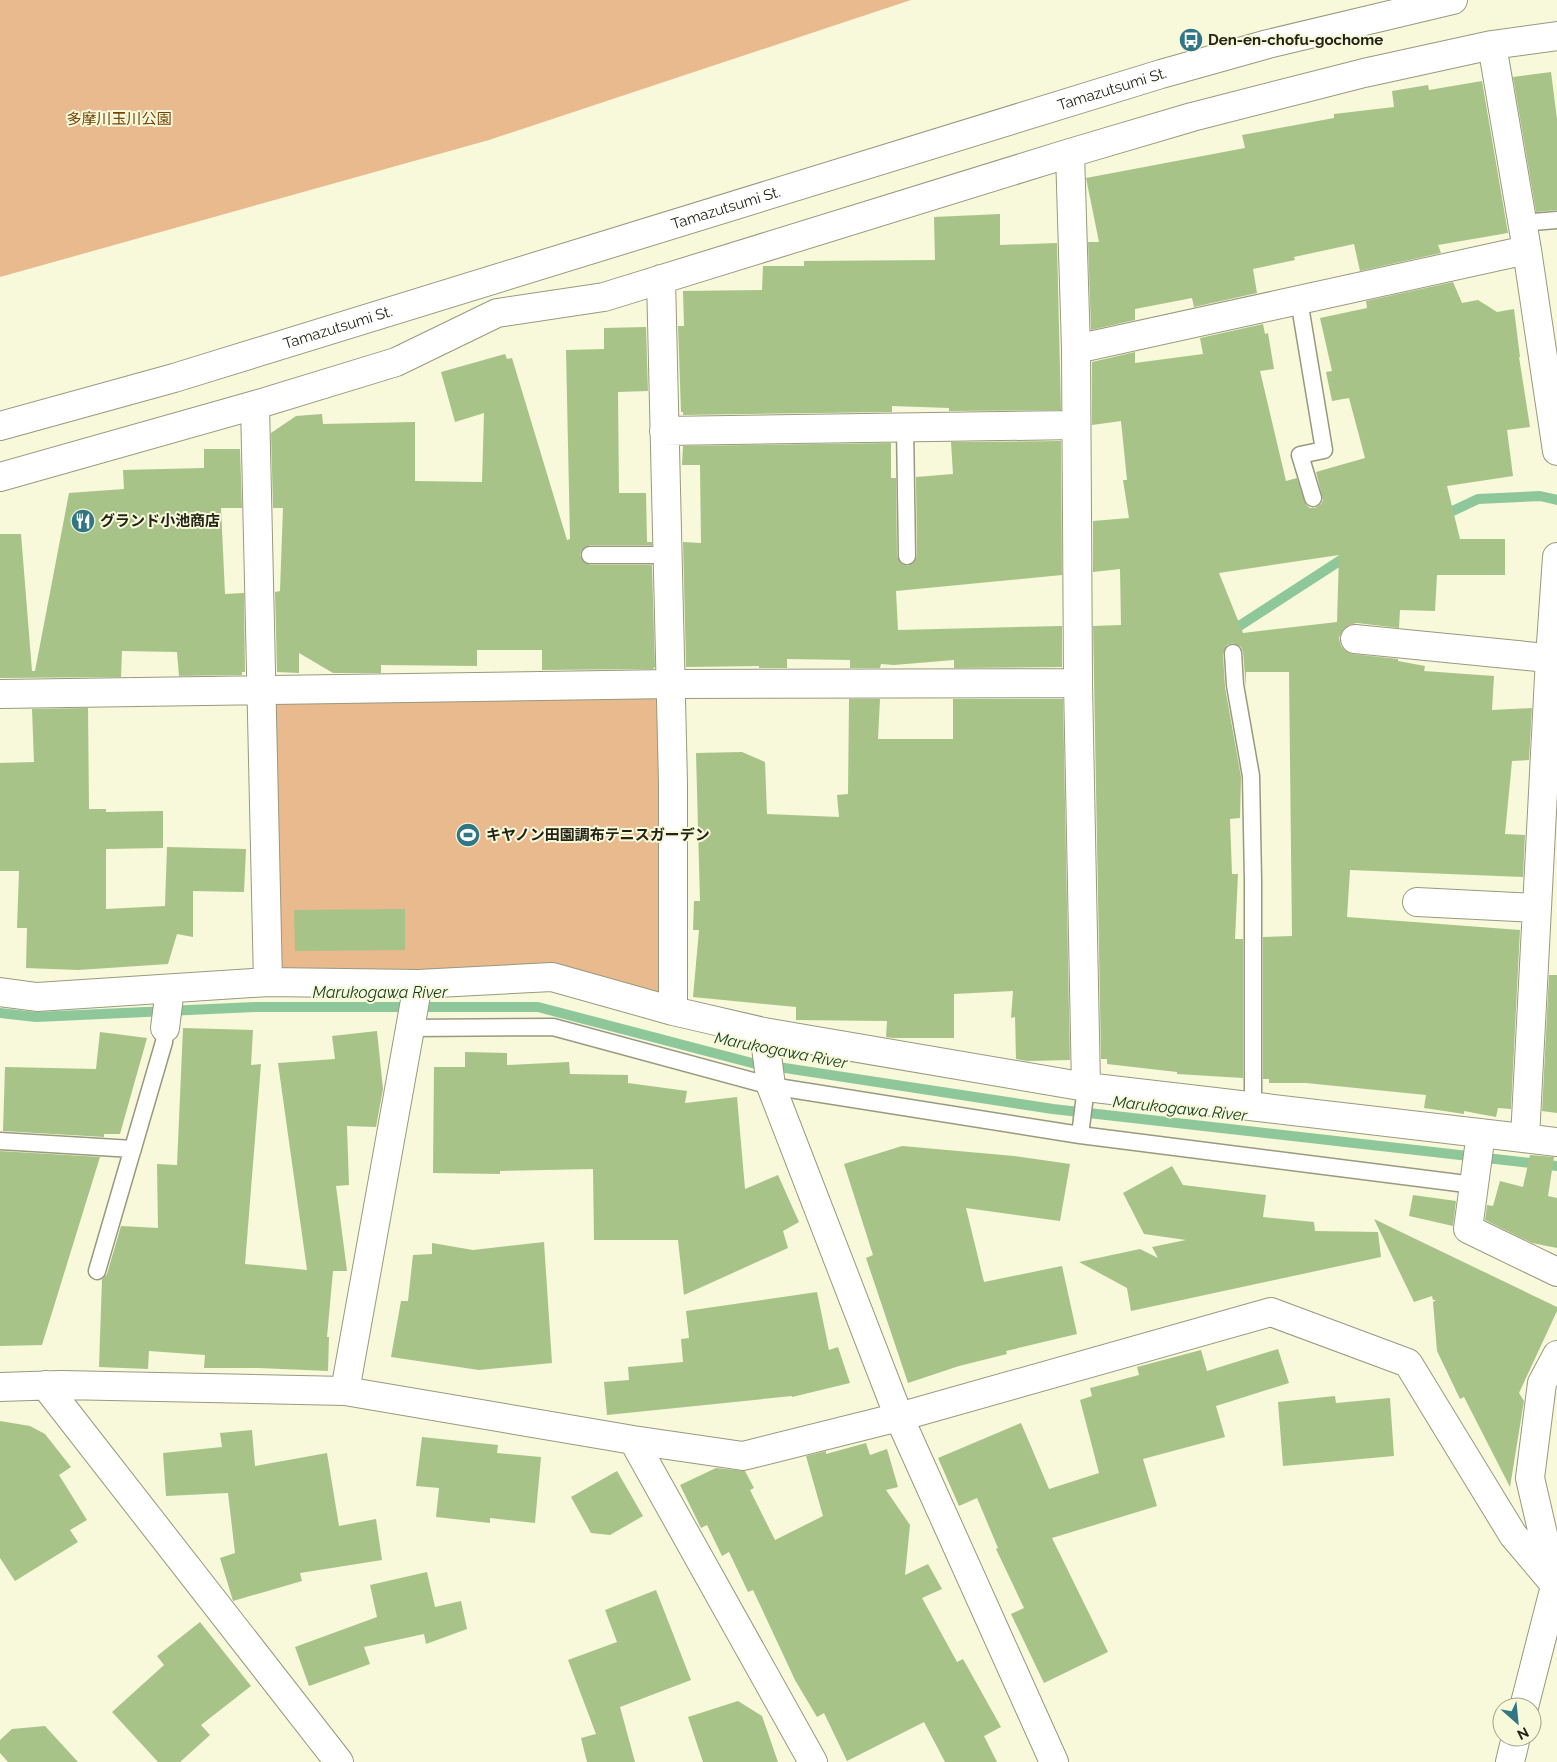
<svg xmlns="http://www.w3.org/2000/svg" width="1557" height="1762" viewBox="0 0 1557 1762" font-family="Raleway,'Noto Sans JP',sans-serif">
  <rect width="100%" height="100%" fill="#f8f8db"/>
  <!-- green -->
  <path fill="#e8ba8d" d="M0,0H911L489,140L0,277Z
    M666,693L669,1003L548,969L275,977L261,702Z"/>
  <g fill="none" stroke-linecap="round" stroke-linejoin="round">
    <!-- stream -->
    <path stroke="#8ec799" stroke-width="10" d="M1442,516L1478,499L1540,496L1557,500
      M1230,632L1341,560L1351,556
      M0,1013L36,1017L255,1007H538L752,1063L1053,1109L1557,1166"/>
  </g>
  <!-- building -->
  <path fill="#a7c387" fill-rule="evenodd" d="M1551,72L1557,119V210L1536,212L1513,77Z
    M1482,81L1508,233L1438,245L1441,253L1360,271L1354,244L1294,257L1295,260L1253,269L1257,293L1194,307L1192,298L1135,309V320L1091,330L1088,242H1099L1086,178L1245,148L1242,135L1334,118V114L1394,107L1392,91L1428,85L1429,90Z
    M1000,214V245L1057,243L1061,410L949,411V408L892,406V412L683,415V412H681L678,326H684L683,291L762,290L763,266H804V261L935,260L934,217Z
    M1453,282L1462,303L1478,300L1497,312L1514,309L1520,357H1519L1530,427L1507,430L1513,476L1447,486L1460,539H1505V575H1437L1435,611L1400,610L1399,628L1357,623L1349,625L1343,630L1339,638L1341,646L1346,651L1353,654L1398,659V661L1425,666L1424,671L1494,676L1492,710L1532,708L1529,760L1512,761L1505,834L1525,835L1523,877L1350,870L1347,917L1520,930L1511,1109L1498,1108L1496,1117L1464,1111V1114L1424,1108L1426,1095L1306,1083H1269V1079H1263V937L1292,936L1289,672H1246V688L1243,652L1241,647L1233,643L1227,645L1223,654L1225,687L1241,777L1240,818L1230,819L1232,874H1238L1235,939H1243V1078L1177,1074V1072L1107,1064V1059H1101L1093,626L1121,625L1120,569L1093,572V521L1129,518L1123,480H1127L1121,421L1092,425V362L1135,352V363L1203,354L1200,338L1263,324L1265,334L1268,333L1274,369L1260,371L1286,481L1297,478L1306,505L1310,508H1315L1321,504L1323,500L1316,472L1365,458L1349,398L1332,401L1326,372L1332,371L1320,318L1367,308L1366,301ZM1339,555L1337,622L1243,633L1219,573Z
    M646,327L648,391L618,392L619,493H646L647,542H652V545H590L582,550L580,555L582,560L590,565H652L655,667L653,669L542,670V650H477V666L381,665V673H333L299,653V673L277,672L275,592L280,591L283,508H273L271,433L296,416L322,414L323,424L415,422V481L482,482L484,413L455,422L441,372L505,354L507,359L512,358L567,540L570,539L566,350L604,349V328Z
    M1061,441L1062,575L896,591L898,630L1062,626V667L954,668V660L894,665L881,664L880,668H850V660L787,659V668H759V666L686,667L683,542L701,543L700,465H682L683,446L891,443V478H896L897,556L902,564L908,566L915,561L917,556L916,477L953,474L951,442Z
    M204,449H240L242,508H221L225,594L244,593L245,672H242V675L179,676L177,652L122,651L121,677L0,678V534H21L32,671H35L69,493L124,489L123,470L204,468Z
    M849,699H880L878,739H953V699H1063L1070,1060L1027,1061L1016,1059L1015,1017L1011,1018L1013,991L954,994V1038H893L886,1037L887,1021L796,1020V1007L693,997L699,930H693L694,901H700L696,753L742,752L765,762L767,814L839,817L837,795L848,794Z
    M88,708L89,809H106V812L163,811V848L106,849V909L165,906L167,847L246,849L244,892L193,891V937L177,934L168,964L78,970L26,968L27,928H17L19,871H0V763L34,762L32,709Z
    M405,909V950L295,951L294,910Z
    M1549,975H1557V1113L1542,1111Z
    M183,1028L253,1030L251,1065L261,1064L245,1264L307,1270L278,1063L335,1059L332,1036L377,1031L383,1089L376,1127L347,1126L349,1185L336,1186L347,1271H333L327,1337H329L328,1371L259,1368H204L205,1355L149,1351L148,1369L99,1367L102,1279L107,1274L121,1226L158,1228L157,1164L177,1165Z
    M100,1032L147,1038L120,1134H104V1137L3,1131L5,1067L96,1069Z
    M465,1052L507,1053V1065L569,1062L570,1074L628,1075V1083L687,1091L685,1103L737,1097L745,1189L778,1175L799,1222L783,1231L788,1248L684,1295L678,1240H594L593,1169L500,1171V1174L433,1173L434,1067H465Z
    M902,1146L1014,1156L1070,1164L1060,1221L966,1208L984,1282L1062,1266L1077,1334L1006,1351L1007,1354L959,1366L908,1383L866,1258L873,1255L844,1164Z
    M0,1151L100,1157L42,1345L0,1346Z
    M1530,1155L1554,1157L1548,1196L1557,1198V1248L1532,1243L1485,1220L1487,1205L1493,1206L1500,1181L1523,1187Z
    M1172,1166L1183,1185L1266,1195L1263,1217L1314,1222L1315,1231L1378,1232L1381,1257L1131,1311L1127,1288L1079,1262L1140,1249L1158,1258L1152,1247L1186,1240L1144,1234L1123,1193Z
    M1413,1195L1456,1201L1453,1226L1409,1216Z
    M1374,1219L1557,1307V1311L1519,1393L1524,1401L1510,1487L1464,1397L1460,1399L1437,1351L1433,1302L1436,1300H1433L1432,1296L1414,1302Z
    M544,1242L552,1363L479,1370L391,1357L401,1301H408L413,1255L432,1254V1243L473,1250Z
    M817,1292L829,1350L838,1347L850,1383L792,1397V1396L607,1415L604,1382L629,1380L628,1367L683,1362L681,1339L689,1338L686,1311Z
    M1278,1349L1289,1383L1216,1406L1225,1437L1143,1459L1157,1506L1052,1538L1108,1652L1044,1683L1011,1614L1024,1608L996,1549L998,1548L977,1498L959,1506L938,1458L1021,1423L1049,1489L1099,1473L1080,1400L1092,1396L1090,1388L1139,1375L1137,1367L1201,1350L1207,1371Z
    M1335,1396L1336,1403L1390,1398L1394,1456L1283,1466L1278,1402Z
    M0,1421L30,1426L45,1434L71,1467L59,1475L87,1520L70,1530L78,1542L15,1581L0,1558Z
    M252,1430L255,1466L327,1453L339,1526L376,1519L382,1560L300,1573L302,1581L233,1601L220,1558L235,1553L228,1493L166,1496L163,1453L222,1447L220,1433Z
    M422,1437L498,1445L497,1453L541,1457L535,1523L490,1518V1523L436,1517L439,1488L416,1486Z
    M866,1443L870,1455L887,1449L898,1487L886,1490L910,1525L905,1575L928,1564L942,1589L922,1598L957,1662L963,1659L1001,1727L984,1736L997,1762H945L924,1722L847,1761L824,1713L817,1717L795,1680L753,1590L748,1592L729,1552L722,1556L707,1525L701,1528L680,1485L716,1468L745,1471L754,1488L750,1490L775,1540L823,1516L806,1456L826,1451V1454Z
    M617,1471L643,1516L610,1535L591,1533L571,1497Z
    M427,1572L435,1607L461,1601L467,1629L426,1644L424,1634L364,1647L370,1664L309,1686L295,1647L377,1617L370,1585Z
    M656,1590L691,1680L620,1707L635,1762H587L581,1738L596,1734L568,1660L617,1642L605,1610Z
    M200,1622L251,1686L201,1725L210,1735L180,1762H158L112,1712L164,1665L157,1656Z
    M738,1701L762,1716L778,1762H703L688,1717Z
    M45,1726L78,1762H8L0,1753V1740L12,1729Z"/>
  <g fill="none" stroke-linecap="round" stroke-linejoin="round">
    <!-- service casing -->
    <g stroke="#98997e" stroke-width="19">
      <path id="service" d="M1522,223L1557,220
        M1299,300L1324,450L1300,455L1313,498
        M905,427L907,556
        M590,555H668
        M1233,653L1235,685L1251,776L1253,880V1106
        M410,1028L553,1027L771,1086L1080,1135L1474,1185
        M1080,1135L1086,1087
        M0,1141L133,1149
        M97,1271L164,1042L165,1028"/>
    </g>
    <!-- minor casing -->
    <g stroke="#98997e" stroke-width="30">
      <path id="minor" d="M1492,45L1527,250L1557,451
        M1070,153L1076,349L1078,683L1086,1087
        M661,279L673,783V1011
        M1076,349L1527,250
        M255,405L268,982
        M664,431L1076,425
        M0,477L255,405L396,362L497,313L604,297L1070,153L1192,117L1364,73L1492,45L1557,36
        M1355,639L1557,659
        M0,694L671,684L1078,683
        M1417,902L1537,908
        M0,992L37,997L268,982L418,984L552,977L673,1011L764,1032L1086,1087L1557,1142
        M165,1028L170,989
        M764,1032L771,1086L899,1417L1054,1762
        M1481,1133L1468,1229L1557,1272
        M1525,1138L1550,658L1557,557
        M45,1385L339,1762
        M0,1387L61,1385L345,1391L633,1440L743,1456L899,1417L1271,1312L1408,1363L1513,1535L1557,1587
        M345,1391L418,984
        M633,1440L813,1762
        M1524,1707L1555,1586L1530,1478L1542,1383L1557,1355
        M1510,1762L1516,1737"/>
    </g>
    <!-- primary casing -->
    <g stroke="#98997e" stroke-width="30">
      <g id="primary">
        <path id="s1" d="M0,426L174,378L1161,74L1268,44L1453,0"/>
      </g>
    </g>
    <!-- service -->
    <use href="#service" stroke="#fff" stroke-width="16"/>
    <!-- minor -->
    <use href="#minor" stroke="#fff" stroke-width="28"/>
    <!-- primary -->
    <use href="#primary" stroke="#fff" stroke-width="28"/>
  </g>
  <!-- icons -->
  <defs>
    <g id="bus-disc" transform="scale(1.25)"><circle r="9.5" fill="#317684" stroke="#f8f8db"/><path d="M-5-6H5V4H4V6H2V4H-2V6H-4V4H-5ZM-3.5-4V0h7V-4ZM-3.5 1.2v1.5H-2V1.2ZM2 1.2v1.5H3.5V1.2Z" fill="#fff"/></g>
    <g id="restaurant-disc" transform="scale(1.25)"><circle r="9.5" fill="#317684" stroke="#f8f8db"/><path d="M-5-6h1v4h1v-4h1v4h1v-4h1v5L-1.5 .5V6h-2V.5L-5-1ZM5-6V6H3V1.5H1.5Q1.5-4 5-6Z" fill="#fff"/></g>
    <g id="stadium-disc" transform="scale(1.25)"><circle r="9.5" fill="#317684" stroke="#f8f8db"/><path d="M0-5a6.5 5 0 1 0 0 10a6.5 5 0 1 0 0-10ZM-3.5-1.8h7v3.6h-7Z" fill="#fff"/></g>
  </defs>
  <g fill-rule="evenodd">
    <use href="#bus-disc" x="1191" y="40"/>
    <use href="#restaurant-disc" x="83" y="521"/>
    <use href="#stadium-disc" x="468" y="835"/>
  </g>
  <g text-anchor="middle" stroke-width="4" stroke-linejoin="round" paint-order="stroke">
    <!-- poi labels -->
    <g font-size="15" font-weight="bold" fill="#222217" stroke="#f8f8db" text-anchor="start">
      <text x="1208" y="45">Den-en-chofu-gochome</text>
      <text x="100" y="526">グランド小池商店</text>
      <text x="486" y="840">キヤノン田園調布テニスガーデン</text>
    </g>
    <!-- street labels -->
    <g font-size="15" fill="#222217" stroke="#f8f8db">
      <text dy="5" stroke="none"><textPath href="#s1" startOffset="1162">Tamazutsumi St.</textPath></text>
      <text dy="5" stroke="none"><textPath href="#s1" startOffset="758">Tamazutsumi St.</textPath></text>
      <text dy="5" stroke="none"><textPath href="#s1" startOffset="352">Tamazutsumi St.</textPath></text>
    </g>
    <!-- park labels -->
    <g font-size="15" fill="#734406" stroke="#f8f8db">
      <text x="119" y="124">多摩川玉川公園</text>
    </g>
    <!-- water labels -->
    <g font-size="16" font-style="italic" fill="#133d1f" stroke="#f8f8db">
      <text x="380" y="998">Marukogawa River</text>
      <text transform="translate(781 1050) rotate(11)" y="6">Marukogawa River</text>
      <text transform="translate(1180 1108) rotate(6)" y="6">Marukogawa River</text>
    </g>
  </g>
  <!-- north arrow -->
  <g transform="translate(1517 1722) rotate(153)"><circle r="24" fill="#f8f8db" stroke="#a2a28d"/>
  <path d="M0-4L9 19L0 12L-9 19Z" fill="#317684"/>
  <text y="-8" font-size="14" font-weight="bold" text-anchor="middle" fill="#222217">N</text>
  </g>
</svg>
